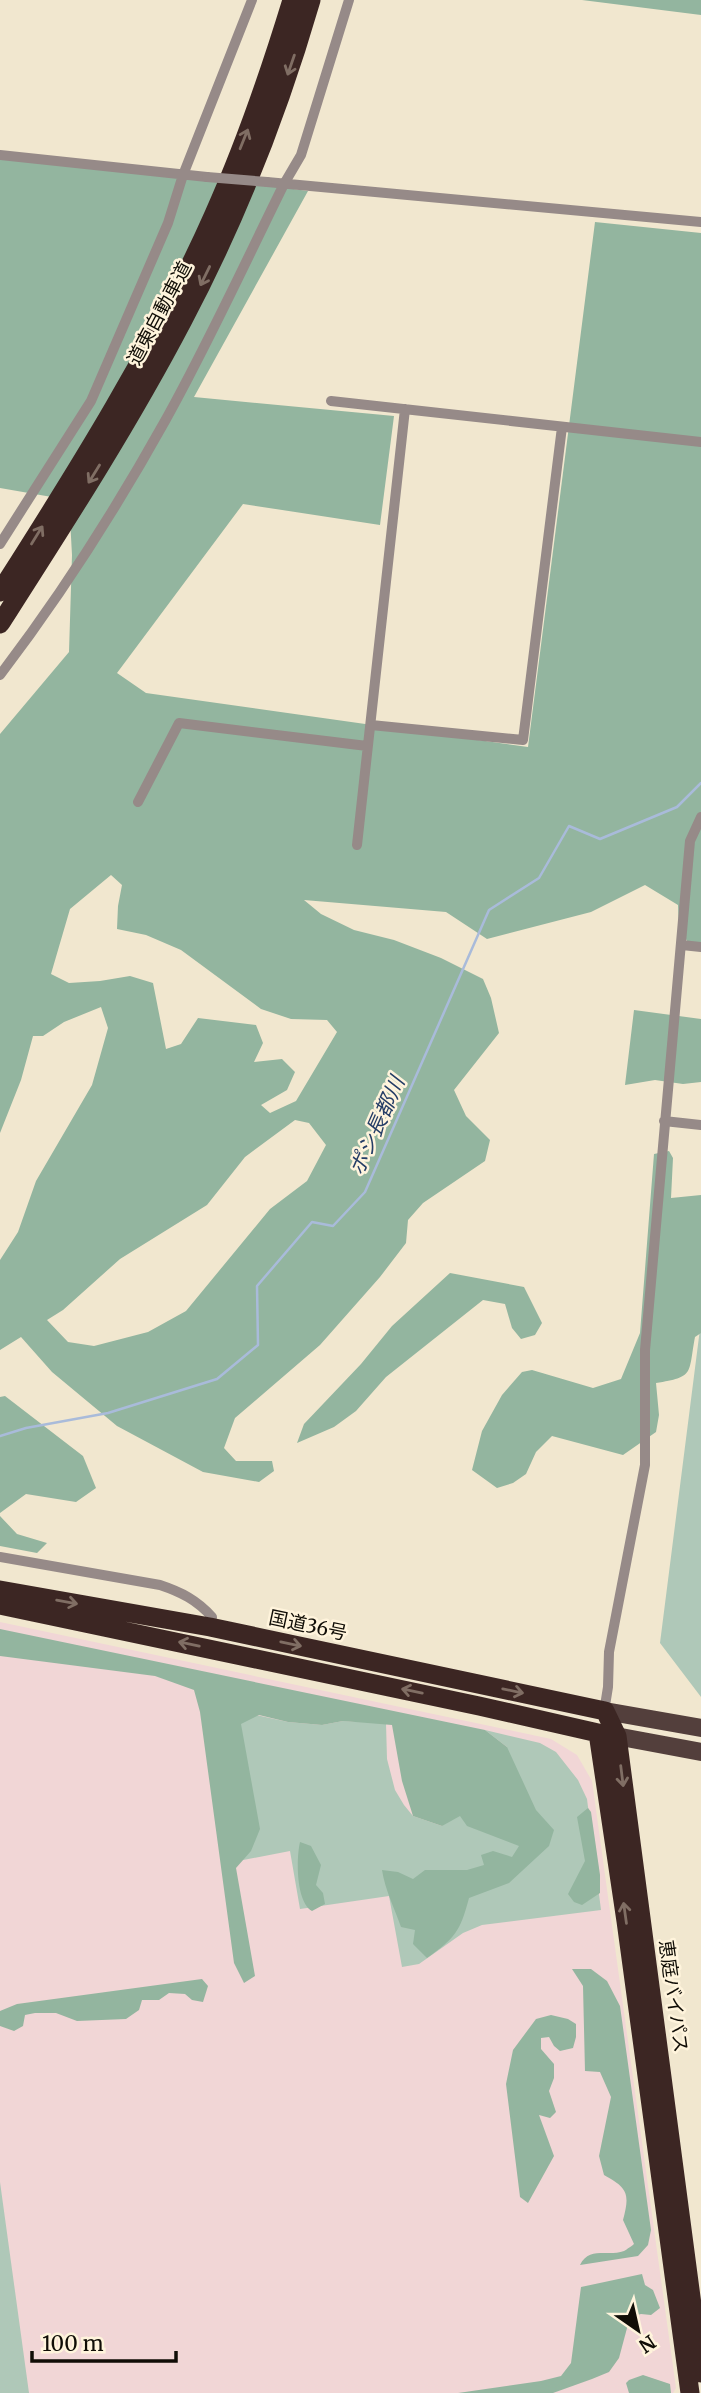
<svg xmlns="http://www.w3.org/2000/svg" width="701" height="2393" viewBox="0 0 701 2393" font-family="Merriweather,'Noto Sans JP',serif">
  <rect width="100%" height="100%" fill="#f1e7cf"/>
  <!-- industrial -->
  <path fill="#f1d6d6" d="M0,1622L551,1739L577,1755L592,1781L676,2388L673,2393H0Z"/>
  <!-- green -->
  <path fill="#afc8b8" d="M701,1321V1697L660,1643Z
    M252,1714L288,1722L322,1725L343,1721L386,1723L387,1759L395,1790L404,1805L413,1816L442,1826L507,1747L485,1730L540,1743L556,1752L578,1780L587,1799L601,1910L482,1925L463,1933L419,1964L402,1967L389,1896L300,1909L290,1851L233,1862L239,1719Z
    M0,2182L29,2393H0Z"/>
  <!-- forest -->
  <path fill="#93b59f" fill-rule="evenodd" d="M582,0H701V15Z
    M0,155L207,177L308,191L194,397L394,416L380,525L243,504L117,673L146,693L528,747L595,222L701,233V943L688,942L679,930L678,905L645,885L591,912L487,939L446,912L304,900L321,914L354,930L394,940L441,958L483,979L491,998L499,1033L454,1090L466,1116L490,1140L485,1161L423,1203L408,1220L406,1243L380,1277L320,1345L235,1418L224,1448L236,1461H272L274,1471L259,1482L203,1472L117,1426L52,1372L21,1337L0,1350V1260L18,1232L36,1181L92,1085L108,1028L101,1007L64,1022L43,1036H33L21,1080L0,1133V734L69,652L72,555L69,500L0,488ZM111,875L122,885L118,906L117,929L146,935L181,950L261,1009L291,1019L327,1020L337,1032L296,1101L270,1113L261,1105L287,1090L295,1072L282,1059L254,1062L263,1043L256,1025L198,1018L181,1044L166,1049L153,983L130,976L100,981L69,983L51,974L70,909ZM295,1120L309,1123L326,1145L307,1181L270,1209L186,1311L148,1332L94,1346L68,1342L47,1320L63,1310L120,1259L207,1205L245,1157Z
    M634,1010L701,1019V1082L683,1084L655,1080L625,1085Z
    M669,1151L673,1158L671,1198L701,1195V1333L695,1337C688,1374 695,1377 656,1383L659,1415L656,1432L623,1455L552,1436L536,1452L526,1474L513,1483L497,1488L472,1470L482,1431L502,1395L522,1372L532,1370L593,1388L621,1379L640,1333L654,1154Z
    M450,1273L524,1287L542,1323L535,1335L521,1339L512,1328L505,1304L483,1300L386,1377L356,1411L334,1427L297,1443L304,1424L361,1364L392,1326Z
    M5,1396L83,1456L96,1488L76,1502L26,1494L0,1513V1397Z
    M0,1516L17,1534L47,1543L37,1553L0,1546Z
    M0,1629L485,1730L507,1747L536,1810L554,1830L549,1846L509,1883L469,1898C460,1932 455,1938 427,1958L413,1944L415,1930L401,1927C394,1907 385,1890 382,1870L398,1872L413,1879L425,1870H467L484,1865L481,1855L493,1851L512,1857L519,1846L467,1826L460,1816L442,1826L413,1816L402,1781L392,1725L343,1721L322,1725L288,1722L259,1715L241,1724L260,1829L251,1851L236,1868L255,1976L244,1983L234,1963L200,1712L194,1690L155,1676L0,1656Z
    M588,1808L591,1812L600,1875V1893L582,1905L574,1902L568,1894L585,1861L577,1817Z
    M300,1842L311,1846L321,1865L316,1885L323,1893L325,1904L312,1911C296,1902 296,1859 300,1842Z
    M572,1969H591L607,1981L620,2006L651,2230L648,2245L638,2256L580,2265C589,2246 609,2257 624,2251C626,2250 633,2245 634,2244L623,2220C630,2194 628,2188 604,2175L599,2156L611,2097L600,2072L585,2071L583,1986Z
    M202,1979L208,1986L203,2002L192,2000L185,1994L169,1993L159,2000H142L139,2010L126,2019L77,2021L56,2013H35L25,2015L23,2026L14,2031L0,2026V2011L17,2004Z
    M551,2015L568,2019L576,2024V2037L573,2048L560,2051L554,2046L549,2037L541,2038V2049L554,2064V2078L549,2091L556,2112L550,2118L539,2115L554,2156L528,2203L520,2197L506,2084L513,2050L536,2019Z
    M642,2274L645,2285L653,2290L660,2308L651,2315L641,2314L630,2317L619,2358L609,2372L592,2379L553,2393H458L541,2381L561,2376L571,2363L581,2287Z
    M643,2375L670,2384L671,2393H629L626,2383L629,2380Z"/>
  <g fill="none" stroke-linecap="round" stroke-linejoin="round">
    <!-- stream -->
    <path stroke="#a9bbda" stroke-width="2.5" d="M0,1436L26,1428L108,1413L217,1379L258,1345L257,1286L312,1222L333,1226L365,1192L489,910L539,878L569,826L600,839L677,807L701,783"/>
    <!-- street -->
    <path stroke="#968a88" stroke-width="10" d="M0,155L207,177
      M267,182L701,222
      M331,401L701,442
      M0,544L91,401L168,223L183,175L252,0
      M0,675C61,595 116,509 165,421C208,344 245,263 284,184L301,155L349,0
      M371,725L523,740L562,427
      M138,802L179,723L367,746
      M357,845L405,409
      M682,945L701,947
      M664,1121L701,1125
      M0,1557L160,1585C181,1592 197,1600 212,1617L210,1627
      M604,1712L608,1687L609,1652L645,1465V1350L690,841L701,817"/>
    <!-- primary -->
    <path stroke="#533f3c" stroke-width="18" d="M605,1711L701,1728
      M605,1734L701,1752"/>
    <!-- highway -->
    <path stroke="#3c2623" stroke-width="19" d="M0,592C78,470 155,347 214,214C245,145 270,72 292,0
      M0,624C64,524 128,425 183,320C237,218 279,110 311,0
      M0,1590L210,1627L605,1711L617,1736L701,2373
      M0,1605L479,1706L598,1733L626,1921L690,2393"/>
    <!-- street-bridge -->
    <path stroke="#968a88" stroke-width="10" d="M207,177L267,182"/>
  </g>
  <!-- one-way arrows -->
  <defs><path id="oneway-shaft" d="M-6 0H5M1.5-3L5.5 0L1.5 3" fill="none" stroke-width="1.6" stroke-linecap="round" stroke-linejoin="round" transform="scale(1.75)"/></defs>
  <g stroke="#806e64">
    <use href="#oneway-shaft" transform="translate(291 65) rotate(109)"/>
    <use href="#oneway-shaft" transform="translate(244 139) rotate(-68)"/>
    <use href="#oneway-shaft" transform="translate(205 276) rotate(116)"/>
    <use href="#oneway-shaft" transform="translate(94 474) rotate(122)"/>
    <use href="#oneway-shaft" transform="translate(37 535) rotate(-58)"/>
    <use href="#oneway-shaft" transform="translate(67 1602) rotate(10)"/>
    <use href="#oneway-shaft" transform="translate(189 1644) rotate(-168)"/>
    <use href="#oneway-shaft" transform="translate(291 1644) rotate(12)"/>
    <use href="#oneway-shaft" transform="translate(412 1691) rotate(-168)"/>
    <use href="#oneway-shaft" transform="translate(513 1691) rotate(12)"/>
    <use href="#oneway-shaft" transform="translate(622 1776) rotate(83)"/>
    <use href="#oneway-shaft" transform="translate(625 1913) rotate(-98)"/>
  </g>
  <g text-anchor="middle" stroke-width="5" stroke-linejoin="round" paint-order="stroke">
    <!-- street labels -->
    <g font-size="19" fill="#100d06" stroke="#fff4dc">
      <text transform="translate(159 313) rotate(-62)" y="7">道東自動車道</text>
      <text transform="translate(308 1625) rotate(12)" y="7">国道36号</text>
      <text transform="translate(674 1996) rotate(82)" y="7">恵庭バイパス</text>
    </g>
    <!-- water labels -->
    <g font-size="21" font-style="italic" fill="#253d66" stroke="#fff4dc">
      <text transform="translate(377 1126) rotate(-66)" y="7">ポシ長都川</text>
    </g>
  </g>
  <!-- north arrow -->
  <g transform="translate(638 2330) rotate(146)" stroke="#fff4dc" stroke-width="5" paint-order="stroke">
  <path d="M0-5L12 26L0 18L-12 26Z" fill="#100d06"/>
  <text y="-10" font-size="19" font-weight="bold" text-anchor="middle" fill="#100d06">N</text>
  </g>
  <!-- scale -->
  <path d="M32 2351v10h144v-10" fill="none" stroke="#100d06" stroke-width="3.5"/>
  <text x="42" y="2351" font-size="21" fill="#100d06" stroke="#fff4dc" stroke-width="5" paint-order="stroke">100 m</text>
</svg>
